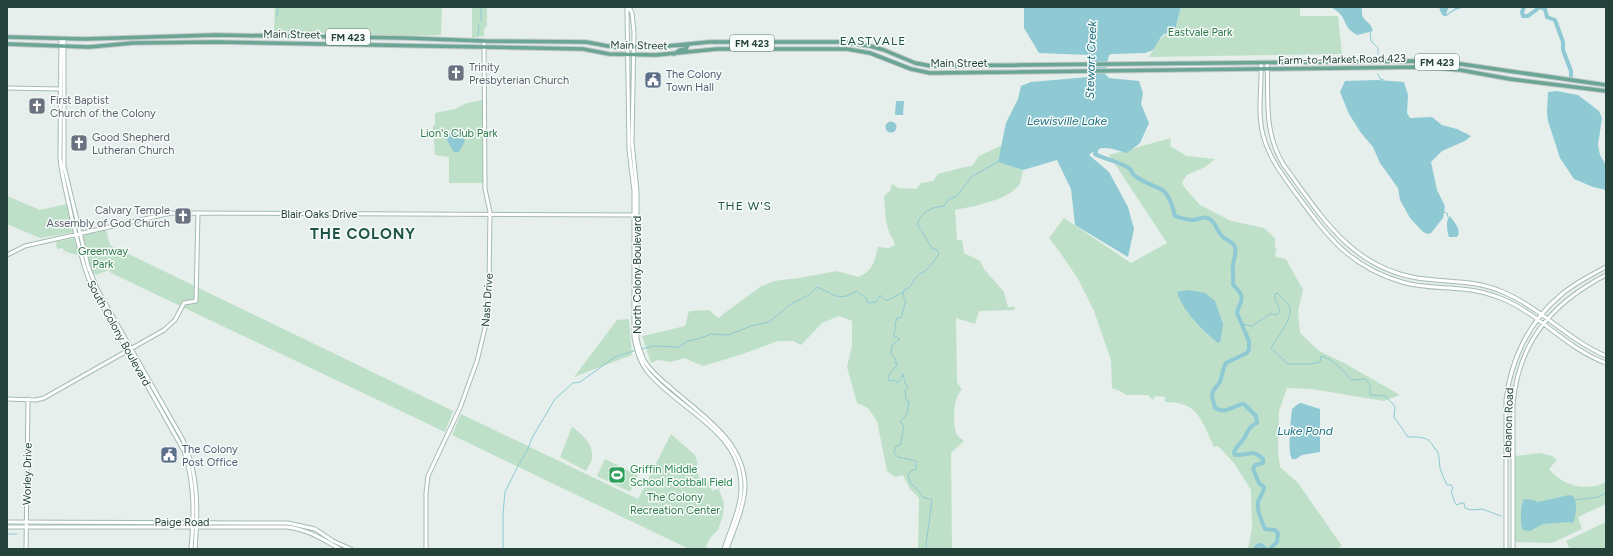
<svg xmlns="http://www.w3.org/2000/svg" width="1613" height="556" viewBox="0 0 1613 556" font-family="Figtree,sans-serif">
  <rect width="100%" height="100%" fill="#e6efeb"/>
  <!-- green -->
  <path fill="#bfe0c8" d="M275,7H442L441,35L403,36L274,31Z
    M472,7H487V26L484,29V36L472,38Z
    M1181,7H1300V16H1338L1342,54L1149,57C1156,46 1159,35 1172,33L1177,23Z
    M482,100L483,183H449V157L435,155L433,126L435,125V113L455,109L467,103Z
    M1171,138L1170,146L1187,156L1215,159L1205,167L1187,175L1182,182L1184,187L1200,205L1231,221L1264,228L1275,238V247L1277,250L1275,252L1276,257L1286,259L1303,290L1298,311L1300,333L1319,351L1346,364L1400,395L1384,401L1311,389L1287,388L1279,411L1278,451L1280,467L1298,483L1342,546L1337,549H1248L1252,528L1251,490L1234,463L1218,446L1214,447C1201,420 1199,402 1165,402V397L1155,396L1153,400L1148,395H1126L1120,391L1112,388L1111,360L1094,311L1078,279L1059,251L1049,238L1064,218L1131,263L1167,243L1109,155Z
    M1002,145L998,162L1023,170C1022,175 1021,182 1019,185C1009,200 972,207 955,210L957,240H962L964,253L980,261L984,269L1004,292L1008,307H1015L1014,310L979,311L975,324L956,318L957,382L962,390C953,396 952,425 957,435C959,437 962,439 964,441L951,453L952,549H918L919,498L910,489L903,475L895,477L887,471L877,421L868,408L857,403L847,367L852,346V321L839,316L822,323L801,345L793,341H778L743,354L703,366L684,358L671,362L658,360L651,363L642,336L685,326L689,311L709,310L718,318L760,287L774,281L799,278L837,271L858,277C874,270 874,262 878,247L889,248L895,245C894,240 892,238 890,234C885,223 885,208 884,196L890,191L892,184L899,188L916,189L921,183L933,181L938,174L965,167L972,166L979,156Z
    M7,196L40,210L67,204L75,232L40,238L7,224Z
    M106,230L110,245L453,411L445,432L111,273L109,270L96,275L92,272L83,237L84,235Z
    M74,238L79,254C74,256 68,252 63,250V248L57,249L56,242Z
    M629,319L632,355L574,377L617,320Z
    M461,414L638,499L671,434L695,455L698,464L695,466L700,479L708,481L712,491L720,488L719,490L724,503L723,515L718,530L710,538L705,549H689L452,435Z
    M572,427C583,434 594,445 592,459C591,463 588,467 586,471L560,457Z
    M1540,453L1552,456L1557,460L1549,469C1563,486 1586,492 1606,482V504L1578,517L1582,529L1552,543L1516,542L1515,540V456Z
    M605,459L638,475L630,492L597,476Z
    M1606,522V549H1570L1566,541Z"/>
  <!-- water -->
  <path fill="#8ec9d4" d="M1024,7H1181L1175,30L1172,33L1164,34L1161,37L1153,50L1145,53L1112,54L1109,55L1105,74L1109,78L1139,81L1143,93L1141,104L1149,123L1140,143L1127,153C1112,149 1102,143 1089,155L1109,172L1128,207L1134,229L1128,257L1075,225L1071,189L1057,160L1023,170L998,162L1006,123L1018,99L1021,86L1031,82L1089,77L1093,74L1089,55L1039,53L1024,28Z
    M1331,7H1362C1360,23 1370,19 1373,31L1357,35C1344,27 1348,25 1341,15C1339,12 1334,9 1331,7Z
    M1439,7H1449L1446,14H1447L1457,7H1465C1462,8 1458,9 1455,10C1447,15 1443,22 1439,7Z
    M1377,80L1404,82L1408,95L1407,113L1410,118L1432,117L1442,125L1457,129L1471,136L1465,141L1442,151L1431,162L1437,190L1445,206L1443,218L1431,233L1427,234L1422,231L1410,218L1400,200L1398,188L1380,163L1373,147L1361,133L1349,114L1340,92L1345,81Z
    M1557,91L1578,95L1599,111L1602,118L1598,145L1600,155L1606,165V190L1593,187L1574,179L1560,158L1548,121L1547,113L1548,92Z
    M896,101H904L903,115H895Z
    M885.5 127a5.5 5.5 0 1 1 11 0a5.5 5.5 0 1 1-11 0Z
    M445,132L451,135L453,133L462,134L465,141L459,152H454C450,145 446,141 445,132Z
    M1450,216C1455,223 1462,230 1457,237H1449C1447,231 1445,221 1450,216Z
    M1188,290L1205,293L1215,301L1223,324L1220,342L1218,343C1202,330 1183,311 1177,292Z
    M1301,403L1320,409V452L1302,455L1296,459H1292C1287,450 1291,420 1292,409L1298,404Z
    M1569,495L1573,496C1578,503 1576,516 1573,523L1569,522L1543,524L1530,531L1523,530C1520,523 1520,507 1524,499L1533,500L1538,502Z"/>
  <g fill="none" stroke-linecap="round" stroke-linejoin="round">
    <!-- stream -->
    <path stroke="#8ec9d4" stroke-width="1" d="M480,7L481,11V21
      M277,16L278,7
      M1370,31L1371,41L1378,48V54
      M478,35L479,25
      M1378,74L1380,79L1384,80
      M1444,212L1447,213L1448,217
      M1242,324L1252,326L1270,314L1277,315L1280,310L1275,299V294L1277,293C1282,298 1288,302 1290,308C1293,317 1276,340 1271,348L1288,364H1310L1320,362L1321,356C1331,357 1345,372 1351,380L1365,379L1370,385V395L1385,396L1393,404L1395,407L1394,417L1408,437C1418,437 1430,436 1434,448L1436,449C1440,455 1439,461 1440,468C1442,474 1444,479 1447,485H1451L1453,488L1451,491L1455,503L1457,505L1461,503H1464L1465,508L1471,510L1482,509L1501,516
      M642,349L653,346L679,347L688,341L698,339L711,334L728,335L751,326L769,322L791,304L809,295L817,287C832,293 839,303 856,291L866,298L868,303L876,302L880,295L885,300H889L903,292
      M1574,500L1598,497L1606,493
      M7,534H17
      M503,549V513L505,492L517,468L527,451L532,438L555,399L573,383L580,382L615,357L637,350
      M927,549L926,545L932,500L923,497L915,487L911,484L908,476L911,471L916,469V461L898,457L894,453L896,446L900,445C902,439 902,433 904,427L900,422L907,414L909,401L906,400L905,390L908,387L905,383L903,374L898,383L894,380L889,381L888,378L890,373L898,364L895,363L896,360L891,354L892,345L900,339L894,336V332L896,328L895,325L897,318H901L906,300L903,296L904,290C914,286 911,282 917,276C919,273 923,273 925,271C928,269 938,256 939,253L936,249H933C927,241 924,233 918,226V221L925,212L933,208L944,206L949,199L957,196L971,177L998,162"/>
    <!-- river -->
    <path stroke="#8ec9d4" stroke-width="4" d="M1524,7L1522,12L1523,16H1528L1540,7L1545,9L1547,17L1555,20L1563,42V50L1571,71V76
      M1098,145L1095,154C1104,159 1124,163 1130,169C1132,171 1132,175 1135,176C1159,193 1166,180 1175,216C1181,218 1186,220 1193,220C1198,220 1202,216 1208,218C1216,221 1216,230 1221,235C1225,240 1233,241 1235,247C1237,253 1233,260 1233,266C1232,272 1234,278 1233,284C1235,288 1240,291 1241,295C1244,302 1237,307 1237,313L1249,341V349L1247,353L1226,363L1224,367L1220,382L1213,391L1212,396L1215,408C1226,415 1233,405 1244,404L1256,416L1257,423C1247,427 1248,434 1242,441C1239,445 1236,447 1234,452L1235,455C1248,456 1251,448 1263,459V463L1255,465L1253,469L1259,483L1264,487C1264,493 1261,495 1259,499C1255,508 1262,521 1265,529L1275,530L1278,533L1277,542L1270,549
      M1255,549L1257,546L1261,545L1266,549"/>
    <!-- secondary casing -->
    <g stroke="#a4bbb3" stroke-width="5">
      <path id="secondary" d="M628,7L627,9L629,150L634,191V337C636,349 639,361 647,371C678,410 742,430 741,488C741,508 730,530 724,549
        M629,7L632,13L634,32L632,142L637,191V339C639,347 641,355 645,362C652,372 661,380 671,388C701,415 745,441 745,487C744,508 734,529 727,549
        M61,39L60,158C62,179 68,199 72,219C79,244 83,270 95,293L184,451C195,483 194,516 191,549
        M64,39V166L88,266L97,289L183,440C199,475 198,511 195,549
        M1261,62C1262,86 1257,111 1263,135C1269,158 1283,176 1297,195C1328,237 1350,267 1402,282C1422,288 1442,287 1462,289C1476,290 1490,294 1503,299C1541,315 1567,349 1606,363
        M1267,62C1269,99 1263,130 1283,164C1320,214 1350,267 1417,278C1448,283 1473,279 1503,292C1541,308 1568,340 1606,356
        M7,88L61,89
        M7,255L25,246L171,213L637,215
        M7,399L36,400L44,398L164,330L175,320L184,303L196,301L198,213
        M7,522L288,523L315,529L333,541L351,549
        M7,527H286C307,529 322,539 340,549
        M26,549L28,399
        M426,549V493L428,476L460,408L477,361L486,324L489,286L490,212L485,189L484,41
        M1506,549V400C1511,359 1529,321 1562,294C1575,283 1591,275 1606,267
        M1513,549V405C1518,342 1552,303 1606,275"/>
    </g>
    <!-- primary casing -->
    <g stroke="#c2cac8" stroke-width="5.5">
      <path id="primary" d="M7,37L85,39L216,35L406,38L484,41L586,42L613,47H658L709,42H841L870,46L884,50L915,63L931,66L1413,61L1461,64L1606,85
        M7,44L89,47L133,43L215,42L583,49L609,54L656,55L717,49H847L870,53L911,69L930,73L1425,67L1460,70L1510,79L1606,91
        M674,54L680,50L686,49L688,44"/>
    </g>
    <!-- secondary -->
    <use href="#secondary" stroke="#fff" stroke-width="3"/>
    <!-- primary -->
    <use href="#primary" stroke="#6aa596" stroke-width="3.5"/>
  </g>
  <!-- icons -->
  <defs>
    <g id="church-square" transform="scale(0.9)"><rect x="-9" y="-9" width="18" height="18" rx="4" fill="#6b7280" stroke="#f7fbf9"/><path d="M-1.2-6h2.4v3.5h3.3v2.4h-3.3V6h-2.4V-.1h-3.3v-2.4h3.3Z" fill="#fff"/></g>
    <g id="civic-square" transform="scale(0.9)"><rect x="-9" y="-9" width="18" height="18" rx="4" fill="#5c6f8a" stroke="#f7fbf9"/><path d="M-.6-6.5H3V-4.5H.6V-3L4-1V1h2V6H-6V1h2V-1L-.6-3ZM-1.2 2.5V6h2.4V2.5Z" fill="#fff"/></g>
    <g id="stadium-square" transform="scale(0.9)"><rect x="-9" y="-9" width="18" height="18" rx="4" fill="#2e9e5b" stroke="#f7fbf9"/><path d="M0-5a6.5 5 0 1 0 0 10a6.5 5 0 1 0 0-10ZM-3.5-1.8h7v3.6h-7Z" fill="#fff"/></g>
  </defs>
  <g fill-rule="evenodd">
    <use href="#church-square" x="456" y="73"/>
    <use href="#civic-square" x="653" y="80"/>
    <use href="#church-square" x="37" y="106"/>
    <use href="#church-square" x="79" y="143"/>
    <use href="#church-square" x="183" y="216"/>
    <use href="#civic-square" x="169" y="455"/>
    <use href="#stadium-square" x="617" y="475"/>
  </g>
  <g text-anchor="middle" stroke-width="3" stroke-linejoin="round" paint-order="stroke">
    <!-- shield labels -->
    <g fill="#f7fbf9" stroke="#637a73" stroke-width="1">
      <rect x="326" y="29" width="44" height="16" rx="3"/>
      <rect x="730" y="35" width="44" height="16" rx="3"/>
      <rect x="1415" y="54" width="44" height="16" rx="3"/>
    </g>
    <g font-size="10" font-weight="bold" fill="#24423a">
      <text x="348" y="41">FM 423</text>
      <text x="752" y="47">FM 423</text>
      <text x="1437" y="66">FM 423</text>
    </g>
    <!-- park labels -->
    <g font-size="11" fill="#2d7a4b" stroke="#f7fbf9">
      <text x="1200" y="36">Eastvale Park</text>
      <text x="459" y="137">Lion's Club Park</text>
      <text x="103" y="255">Greenway<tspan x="103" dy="13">Park</tspan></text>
      <text x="675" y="501">The Colony<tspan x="675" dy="13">Recreation Center</tspan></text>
    </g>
    <!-- street labels -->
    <g font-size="11" fill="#24423a" stroke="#f7fbf9">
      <text transform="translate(292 34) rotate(1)" y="4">Main Street</text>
      <text transform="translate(639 45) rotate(1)" y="4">Main Street</text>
      <text transform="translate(1342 59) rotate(-1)" y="4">Farm-to-Market Road 423</text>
      <text x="959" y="67">Main Street</text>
      <text x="319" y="218">Blair Oaks Drive</text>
      <text transform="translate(637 275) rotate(-90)" y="4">North Colony Boulevard</text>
      <text transform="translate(487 300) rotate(-86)" y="4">Nash Drive</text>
      <text transform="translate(119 333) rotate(61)" y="4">South Colony Boulevard</text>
      <text transform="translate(1508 423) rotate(-88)" y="4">Lebanon Road</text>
      <text transform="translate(27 474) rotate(-89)" y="4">Worley Drive</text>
      <text x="182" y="526">Paige Road</text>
    </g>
    <!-- worship labels -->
    <g font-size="11" fill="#5b616d" stroke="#f7fbf9" text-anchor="start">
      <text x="469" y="71">Trinity<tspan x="469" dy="13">Presbyterian Church</tspan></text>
      <text x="50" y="104">First Baptist<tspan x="50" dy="13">Church of the Colony</tspan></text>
      <text x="92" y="141">Good Shepherd<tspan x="92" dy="13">Lutheran Church</tspan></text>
      <text x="170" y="214" text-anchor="end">Calvary Temple<tspan x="170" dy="13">Assembly of God Church</tspan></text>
    </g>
    <!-- service labels -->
    <g font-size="11" fill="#4e5e75" stroke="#f7fbf9" text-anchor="start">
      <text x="666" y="78">The Colony<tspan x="666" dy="13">Town Hall</tspan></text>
      <text x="182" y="453">The Colony<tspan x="182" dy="13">Post Office</tspan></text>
    </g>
    <!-- leisure labels -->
    <g font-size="11" fill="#27864d" stroke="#f7fbf9" text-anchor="start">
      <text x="630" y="473">Griffin Middle<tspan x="630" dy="13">School Football Field</tspan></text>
    </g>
    <!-- neighbourhood labels -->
    <g font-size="12" letter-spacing="1" fill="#1f5548" stroke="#f7fbf9">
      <text x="873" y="45">EASTVALE</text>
      <text x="745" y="210">THE W'S</text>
    </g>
    <!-- water labels -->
    <g font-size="12" font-style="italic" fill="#1c6f80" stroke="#f7fbf9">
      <text transform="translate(1091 60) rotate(-88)" y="4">Stewart Creek</text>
      <text x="1067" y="125">Lewisville Lake</text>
      <text x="1305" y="435">Luke Pond</text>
    </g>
    <!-- district labels -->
    <g font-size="15" font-weight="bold" letter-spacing="1" fill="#1f5548" stroke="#f7fbf9">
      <text x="363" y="239">THE COLONY</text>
    </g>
  </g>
  <!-- border -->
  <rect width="1613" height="556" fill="none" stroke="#24423a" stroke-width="16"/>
</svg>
